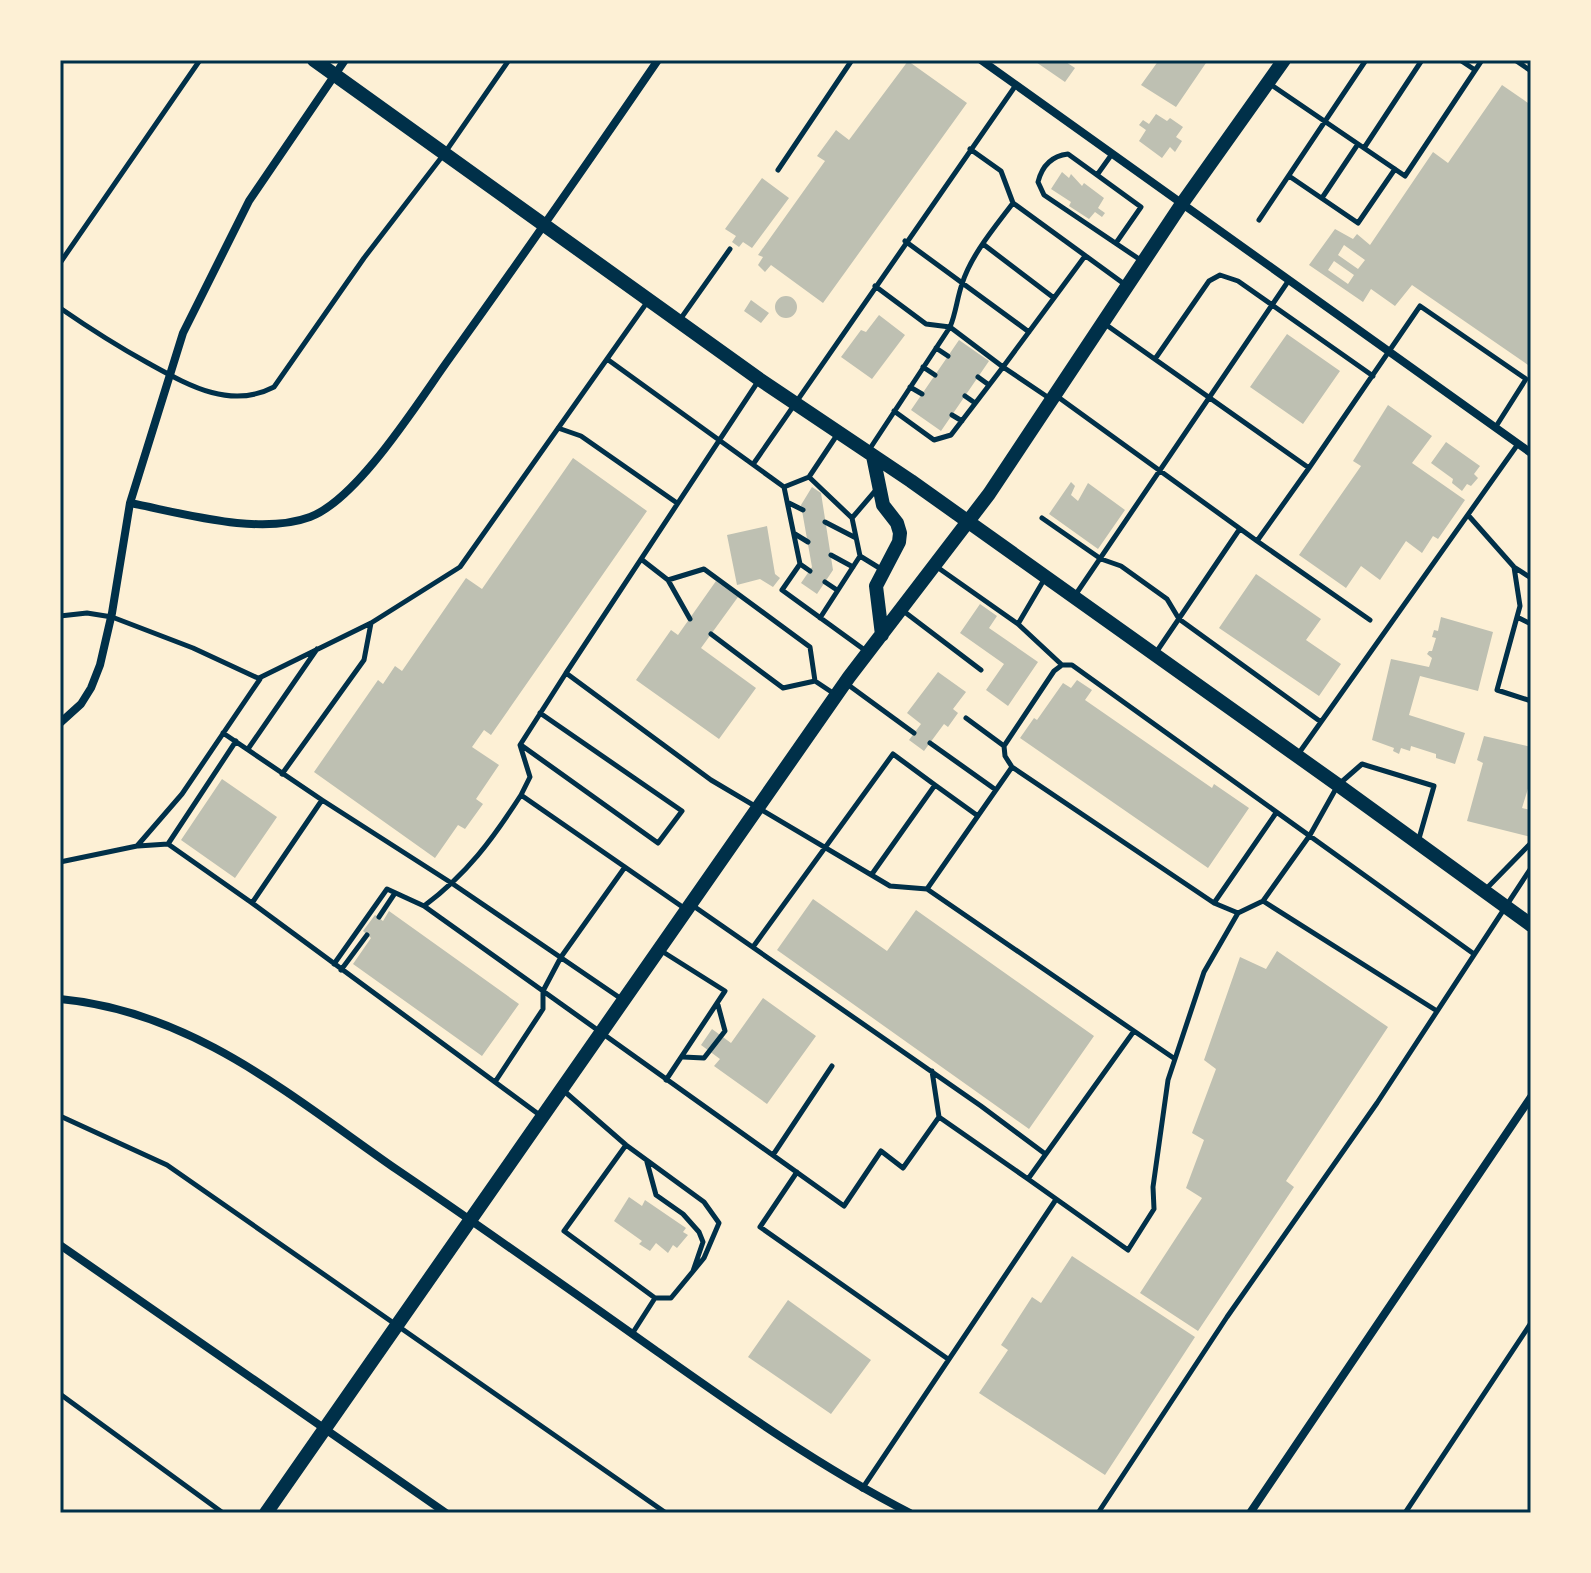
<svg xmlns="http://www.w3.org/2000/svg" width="1591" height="1573" viewBox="0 0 1591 1573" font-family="'Archivo Narrow',sans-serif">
  <rect width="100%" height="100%" fill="#fdf0d5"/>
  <!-- building -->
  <path fill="#bec0b2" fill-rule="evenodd" d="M1033,60H1063L1075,68L1065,82Z
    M1159,60H1208L1176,107L1141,85Z
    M908,61L967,103L823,303L771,265L765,272L758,265L763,257L758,255L825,161L817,156L836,130L849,140Z
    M1502,85L1531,105V367L1412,285L1395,306L1371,289L1363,302L1309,265L1335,229L1353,239L1357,234L1370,245L1433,152L1448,163ZM1344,245L1365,260L1358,269L1338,255ZM1334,261L1354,275L1348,284L1328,270Z
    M1156,114L1167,121L1170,118L1183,127L1176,137L1182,141L1175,152L1170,147L1162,158L1139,141L1146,130L1139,125L1143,120L1149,124Z
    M1062,172L1069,178L1071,174L1082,186L1084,183L1104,198L1098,208L1105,213L1102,217L1095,212L1089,219L1069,206L1071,202L1051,189Z
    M762,178L789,198L752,248L743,242L739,247L732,242L736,236L725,229Z
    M775 307a11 11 0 1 1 22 0a11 11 0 1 1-22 0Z
    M751,300L769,313L761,323L744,311Z
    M879,315L905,335L872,379L841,357L861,330L866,332Z
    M1287,334L1340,371L1303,424L1250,387Z
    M959,340L989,361L941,431L911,410Z
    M1388,405L1432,436L1412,463L1465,500L1438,539L1433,536L1422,553L1406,541L1380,580L1361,566L1346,588L1299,555L1361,466L1353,461Z
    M1446,442L1480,466L1474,474L1478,478L1471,486L1467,484L1462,491L1452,483L1453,479L1431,463Z
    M573,458L647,511L491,735L484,730L472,747L499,765L476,799L483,804L465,829L458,825L435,858L314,772L378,680L383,684L395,666L402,671L466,578L482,589Z
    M1071,482L1075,486L1071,495L1078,501L1088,483L1125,510L1098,549L1049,514Z
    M812,487L821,493L833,570L817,594L801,583L812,567L801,505Z
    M767,526L775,574L780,578L773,587L760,579L737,585L727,535Z
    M1256,574L1321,619L1306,640L1341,664L1319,696L1219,628Z
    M716,581L738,597L701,648L756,688L719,739L636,680L671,630L678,635Z
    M980,604L997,616L989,628L1038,662L1008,706L986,690L1004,664L960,633Z
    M1441,617L1493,632L1478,691L1420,676L1409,715L1465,733L1455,764L1436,758V754L1411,746L1410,751L1401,748L1399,754L1393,751L1394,748L1372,740L1391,659L1429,667L1432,658L1427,654L1429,651H1432L1436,638L1432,637L1434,630L1438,631Z
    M938,672L966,692L953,709L958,713L948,727L944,724L924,751L909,740L921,724L907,713Z
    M1077,680L1092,690L1085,700L1212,788L1214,784L1249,808L1208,868L1020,738L1034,718L1037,720L1063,683L1071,688Z
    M1484,736L1531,747V779L1522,808L1531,810V837L1467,821L1483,763L1477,760Z
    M222,779L277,817L235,878L181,840Z
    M813,899L887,951L916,910L1094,1036L1029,1129L777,950Z
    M389,911L519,1004L482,1056L353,964L371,938L363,931L375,915L383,921Z
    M1277,951L1388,1027L1286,1181L1294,1187L1198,1331L1140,1293L1202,1198L1186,1188L1204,1140L1192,1133L1216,1069L1204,1060L1240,957L1266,969Z
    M763,998L816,1036L767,1104L714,1066L720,1059L701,1045L712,1029L731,1043Z
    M629,1197L642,1206L645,1200L686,1228L683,1232L688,1235L677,1248L673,1245L668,1253L656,1243L650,1251L639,1244L642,1241L614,1221Z
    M1072,1256L1195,1337L1105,1475L979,1393L1008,1350L1001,1345L1032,1297L1041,1303Z
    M788,1300L871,1360L831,1414L748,1357Z"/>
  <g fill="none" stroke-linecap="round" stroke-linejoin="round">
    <!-- service -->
    <path stroke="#003049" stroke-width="5" d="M1460,60L1475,70
      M1515,60L1531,71
      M1270,84L1405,176L1482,60
      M1364,148L1422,60
      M970,149L1001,171L1013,203L1127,286
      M1112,154L1097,175L1068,154C1051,156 1042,166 1038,182L1044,195L1142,261
      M778,170L852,60
      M1097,175L1141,207L1116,243
      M1289,176L1358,223L1395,169
      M1322,198L1358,144
      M1259,220L1366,60
      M905,241L1029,332
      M983,244L1054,298L1003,367L950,327C956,313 957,298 962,284C971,255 995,227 1013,203
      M60,263L200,60
      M1054,298L1085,256
      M60,308C89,328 117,346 148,363C188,385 230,410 274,387L364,258L444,154L509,60
      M679,321L730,249
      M1105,324L1309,468L1420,306L1526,379L1495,428
      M936,348L948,356
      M607,359L648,301
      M1155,359L1209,281L1220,275L1238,281L1373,376
      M923,367L935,375
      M978,377L989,385
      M910,387L922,394
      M965,396L975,403
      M1058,397L1257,541L1309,468
      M894,411L934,440L951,435L1003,367L1049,398
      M952,415L962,421
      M558,428L581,436L677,503
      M869,450L950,327L926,324L875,286
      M754,463L1016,85
      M809,477L837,435
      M784,487L809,477L852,518
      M789,503L803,510
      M1468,515L1514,567L1531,578
      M1042,518L1101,559L1121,566L1167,599L1179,619L1321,722
      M825,522L856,538
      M795,534L808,542
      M1257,541L1370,620
      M831,555L853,567
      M860,556L852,518L876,490
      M641,559L668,580L690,619
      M800,564L810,571
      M937,567L1018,624
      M1514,567L1520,606L1497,690L1531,701
      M1045,578L1018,624L1062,665
      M668,580L704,569L810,647L815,681
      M825,582L837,590
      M1076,594L1289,280
      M902,610L981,670
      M60,616L87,613L112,617L193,648L260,679L182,794L137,846L60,862
      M1517,617L1531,624
      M820,618L860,556L881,569
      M711,634L783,688L815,681L836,695
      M1155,654L1239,530
      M566,673L759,380
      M259,678L371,623
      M847,684L914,733
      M966,718L1004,746
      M223,733L322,800L252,903L541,1116
      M236,741L168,844L252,903
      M930,743L996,790
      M521,745L658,843L682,811L540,713
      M248,749L317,649
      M1299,753L1518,444
      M282,774L364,660L371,623L460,567L607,359L784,487L800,564L782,590L866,651
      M935,785L978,816
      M521,795L530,777L520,745L566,673L711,780L890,886L927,889L1134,1031
      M322,800L453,884L623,1000
      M138,846L168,844
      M1487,888L1531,843
      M927,889L1012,767
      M1263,901L1437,1011
      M1214,903L1276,813
      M692,905L981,1106L1044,1153
      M424,906C467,874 492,840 521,795L684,908
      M1238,913L1214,903L1012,767L1005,756L1004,746L1054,671L1062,665H1072L1474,954
      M379,917L395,893
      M753,947L893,754L935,785L872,874
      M660,950L725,991L666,1080
      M334,964L387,889L424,906L844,1206L881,1151L903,1168L939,1117
      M341,970L367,935
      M683,1057L704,1058L725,1031L718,1005
      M1175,1059L1134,1031L1028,1179L1128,1250L1154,1209L1153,1187L1168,1080L1204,972L1238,913L1263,901L1310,835L1338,785L1362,764L1434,786L1418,842
      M932,1071L939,1117L1028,1179
      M495,1082L543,1009V991L561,957L625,867
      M564,1091L626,1145L704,1202L719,1223L704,1258L671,1298H655
      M60,1116L167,1165L666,1513
      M626,1145L564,1231L655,1298L632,1334
      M773,1155L832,1066
      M647,1162L656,1195L683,1214L699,1232L703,1242L693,1271
      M797,1172L760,1227L948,1359
      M60,1394L223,1513
      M862,1489L1055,1201
      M1098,1513L1227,1317L1377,1103L1531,868
      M1405,1513L1531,1323"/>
    <!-- minor -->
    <path stroke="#003049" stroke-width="8" d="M981,60L1531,453
      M130,503C182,513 259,536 310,517C358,499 418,402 449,359C520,260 589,161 658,60
      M60,723L81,704L91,688L100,665L112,613L130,503L183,333L249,201L345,60
      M60,999C192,1011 291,1096 396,1169C483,1228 569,1289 655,1350C737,1408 820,1467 910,1513
      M60,1245L446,1513
      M1250,1513L1531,1097"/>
    <!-- primary -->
    <path stroke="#003049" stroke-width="14" d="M314,60L759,379L911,481L1338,785L1531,925
      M873,456L883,505L897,523L900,533L899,542L876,586L882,635
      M266,1513L849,677L989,494L1181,205L1284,60"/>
  </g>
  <!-- border -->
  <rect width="1591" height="1573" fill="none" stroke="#fdf0d5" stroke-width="124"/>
  <rect x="62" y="62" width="1467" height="1449" fill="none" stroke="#003049" stroke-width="3"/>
</svg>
